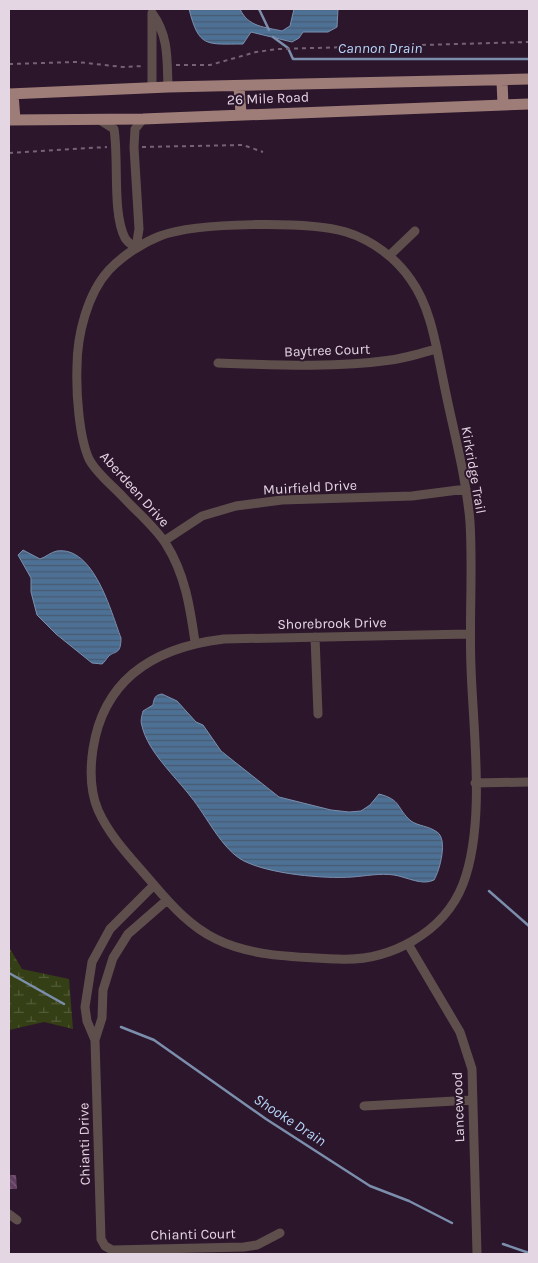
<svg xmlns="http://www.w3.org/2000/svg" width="538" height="1263" viewBox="0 0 538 1263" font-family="Karla,sans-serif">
  <defs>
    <pattern id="wetland-marsh" width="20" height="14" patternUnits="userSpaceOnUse" patternTransform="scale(1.25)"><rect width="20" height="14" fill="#353f15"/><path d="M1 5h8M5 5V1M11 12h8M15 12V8" fill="none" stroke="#525a37"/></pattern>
    <pattern id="water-rules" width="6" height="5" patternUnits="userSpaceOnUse" patternTransform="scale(1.25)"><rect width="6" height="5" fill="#4d7095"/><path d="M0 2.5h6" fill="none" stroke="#495a71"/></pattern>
    <pattern id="building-back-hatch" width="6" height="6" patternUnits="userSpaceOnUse" patternTransform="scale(1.25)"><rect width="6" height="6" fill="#623f61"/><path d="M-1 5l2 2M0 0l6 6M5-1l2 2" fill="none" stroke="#785a78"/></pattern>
  </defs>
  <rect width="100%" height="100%" fill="#2c162c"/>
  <!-- wetland -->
  <path fill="url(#wetland-marsh)" d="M9,947L22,969L69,979L73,1029L44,1022L9,1030Z"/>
  <!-- water -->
  <path fill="url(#water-rules)" stroke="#7b8fad" d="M189,9H240C248,27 265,27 282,31L290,26L294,9H338L337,27L328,32H303L299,38L292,42L251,32L243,44C206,44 199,48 189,9Z
    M23,550L40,559C46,557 51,552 57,551C94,546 111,612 121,638C121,656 114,650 108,657C106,659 105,662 102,664L92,663L56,634L37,615L31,592V578L18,555Z
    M162,694L177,701L196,722L203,725L221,751L279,797L331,810L349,812L361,811L370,805L379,794C402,800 396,808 411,821C418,826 429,826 437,832C448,839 440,870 434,880C422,886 407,877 394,875C380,873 366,876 352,877C323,879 270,874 244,861C222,850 206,815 191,797C175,776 148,752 142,726C140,720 142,716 143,711L153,705C154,698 155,695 162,694Z"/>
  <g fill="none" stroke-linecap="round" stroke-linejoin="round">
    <!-- stream -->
    <path stroke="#7b8fad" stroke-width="2.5" d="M259,9L269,30
      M273,37L288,48L293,59H529
      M489,891L529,926
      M9,973L64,1004
      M121,1027L154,1040L266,1119L370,1186L409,1201L452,1223
      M503,1244L529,1253"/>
  </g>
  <!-- building -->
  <path fill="url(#building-back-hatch)" d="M9,1175H16L17,1189H9Z"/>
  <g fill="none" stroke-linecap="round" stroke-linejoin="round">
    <!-- path -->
    <path stroke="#756275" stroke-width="2" stroke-dasharray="4 4" stroke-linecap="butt" d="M9,64L77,62L123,67L144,66
      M176,65H210L256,52L278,49L529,42
      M142,147L243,145L263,152
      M9,153L107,147"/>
    <!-- minor -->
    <path stroke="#5f4f4c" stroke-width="9" d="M152,88V13C169,36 167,60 168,87
      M98,119L114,129C119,160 112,213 125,238C127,242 132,245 136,248L139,229L134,147L135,129L143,119
      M390,255L415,231
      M218,363C275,365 335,368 391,360C406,358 422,353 436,349
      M164,541L202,516L236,506L282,500L412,496L466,489
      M315,637L318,714
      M195,642C190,607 185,574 166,544C155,527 137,512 124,498C113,486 96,473 89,459C79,437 76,392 77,367C77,336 87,294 109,270C122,256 142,243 160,236C197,222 308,221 346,232C372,240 396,258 411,280C431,308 436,346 443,379C452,426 466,474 470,522C473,570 469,619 471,667C473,731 486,824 463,884C444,933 389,962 338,959C298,957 252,957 216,939C191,927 172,906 154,885C134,861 111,839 98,810C90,791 90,769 93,749C104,677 157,647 224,639L469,634
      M475,783L529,782
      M154,885L110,929L92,962L85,1007L87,1021L95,1040L102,1018L103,990L113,958L128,934L167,900
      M408,944L460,1032L472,1069L477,1254
      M95,1040L101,1239L105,1246L112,1250L244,1247L257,1245L280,1233
      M364,1106L473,1100
      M9,1214L17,1220"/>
    <!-- major -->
    <path stroke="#9e7d78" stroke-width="11" d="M502,81L503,105
      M239,87L241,113
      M9,94L168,87L529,79
      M13,94L15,120
      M9,120L143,119L529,104"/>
  </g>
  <g text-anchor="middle" stroke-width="4" stroke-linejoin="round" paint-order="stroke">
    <!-- street labels -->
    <g font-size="14" fill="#e5d6e4" stroke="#2c162c">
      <text transform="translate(268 98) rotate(-2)" y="5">26 Mile Road</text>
      <text transform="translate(327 350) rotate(-2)" y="5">Baytree Court</text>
      <text transform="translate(474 470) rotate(80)" y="5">Kirkridge Trail</text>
      <text transform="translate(310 487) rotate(-3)" y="5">Muirfield Drive</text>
      <text transform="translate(135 489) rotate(48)" y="5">Aberdeen Drive</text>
      <text transform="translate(332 623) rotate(-1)" y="5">Shorebrook Drive</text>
      <text transform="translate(458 1107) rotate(-92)" y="5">Lancewood</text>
      <text transform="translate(84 1144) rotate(-91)" y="5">Chianti Drive</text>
      <text transform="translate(193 1234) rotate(-1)" y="5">Chianti Court</text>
    </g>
    <!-- water labels -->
    <g font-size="15" font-style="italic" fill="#b5d6f9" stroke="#2c162c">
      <text x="380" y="53">Cannon Drain</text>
      <text transform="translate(290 1120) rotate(33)" y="5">Shooke Drain</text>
    </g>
  </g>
  <!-- border -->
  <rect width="538" height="1263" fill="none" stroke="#e5d6e4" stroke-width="20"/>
</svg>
